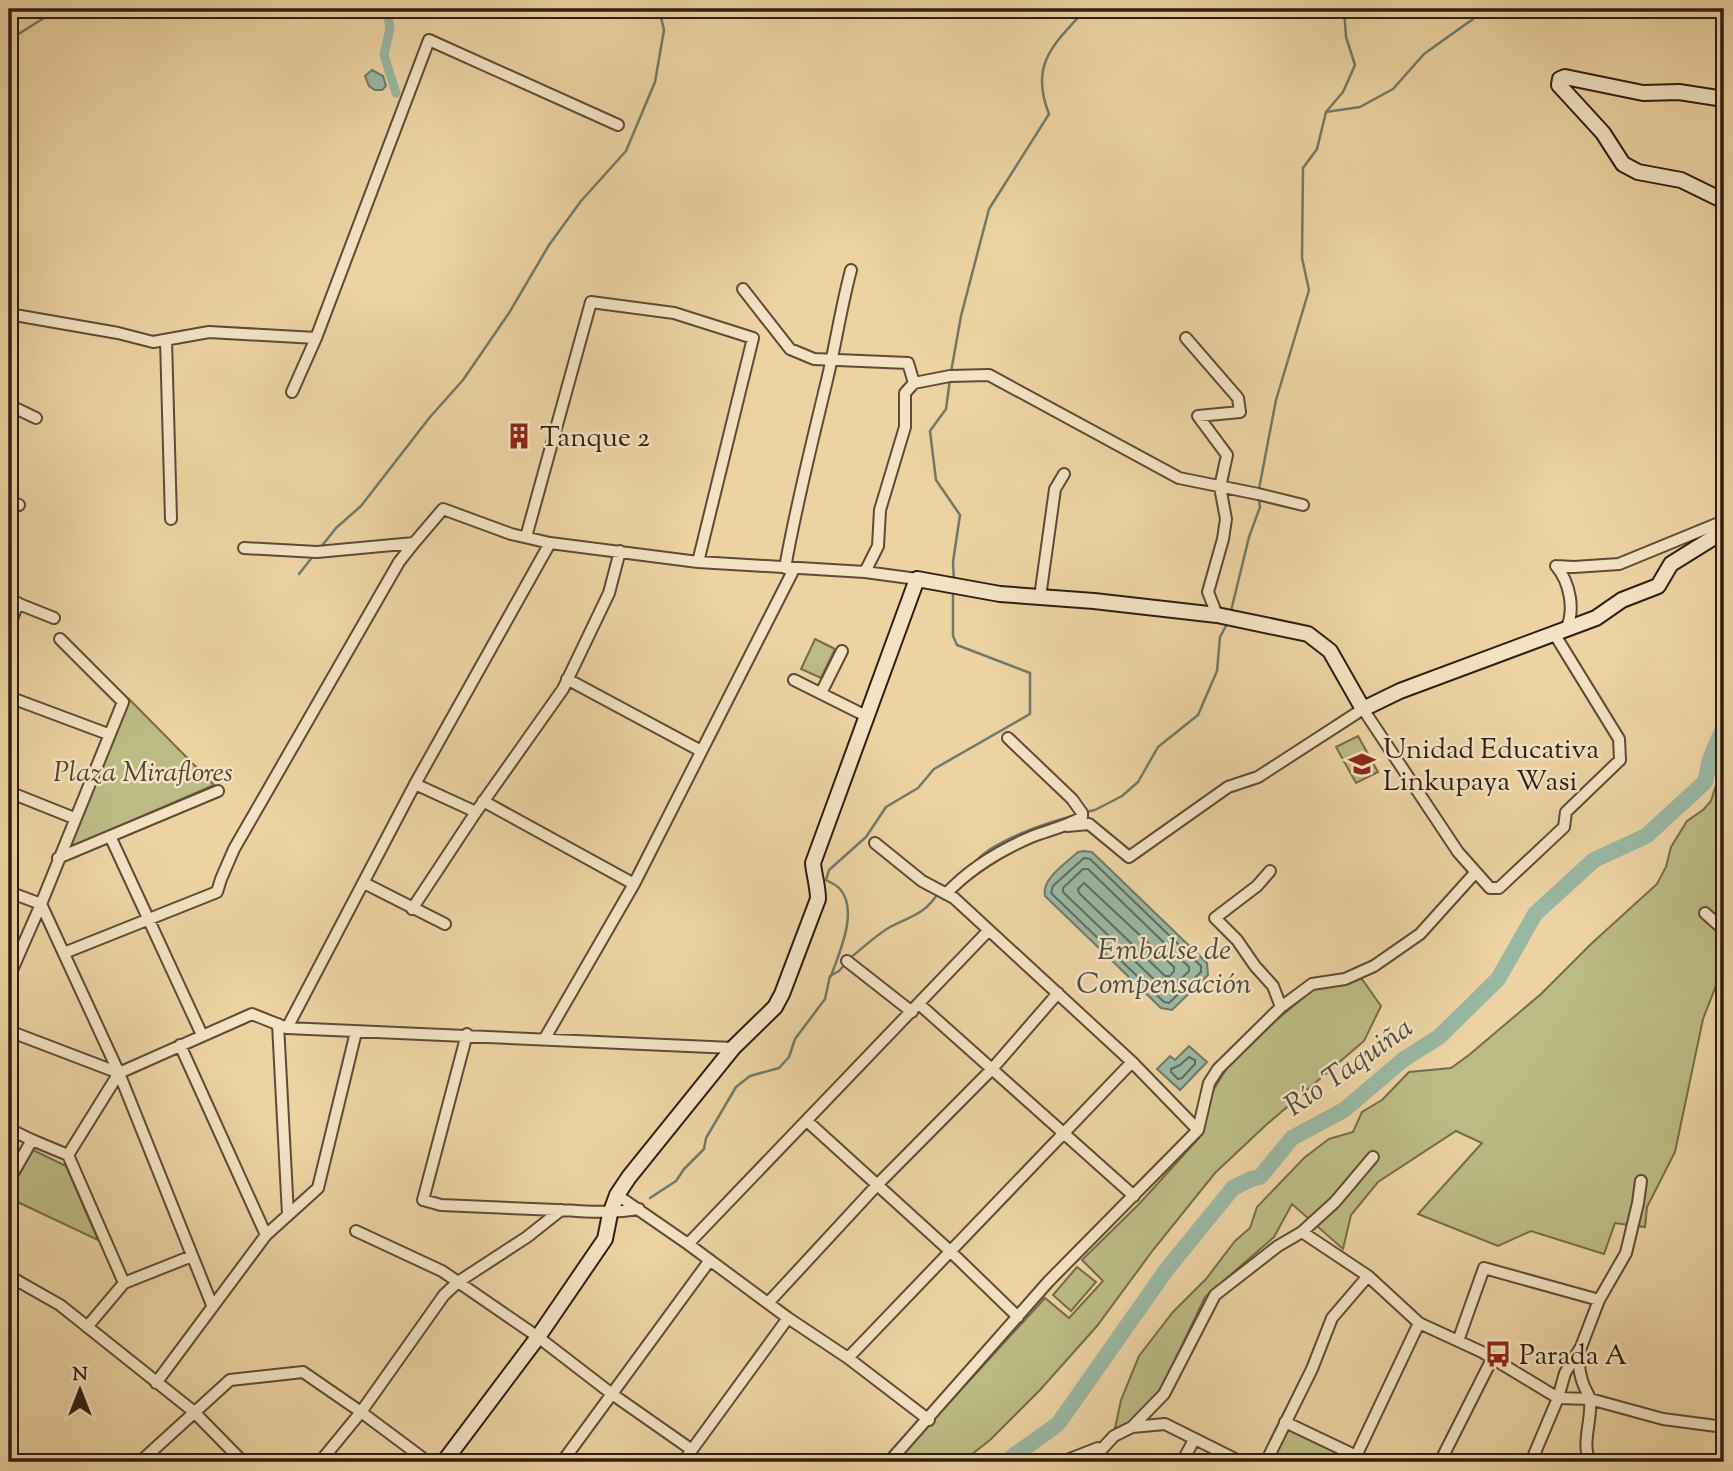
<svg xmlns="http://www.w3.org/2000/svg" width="1733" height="1471" viewBox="0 0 1733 1471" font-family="'Sorts Mill Goudy',serif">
  <rect width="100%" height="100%" fill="#edd3a2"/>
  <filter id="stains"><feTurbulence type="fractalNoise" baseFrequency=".00286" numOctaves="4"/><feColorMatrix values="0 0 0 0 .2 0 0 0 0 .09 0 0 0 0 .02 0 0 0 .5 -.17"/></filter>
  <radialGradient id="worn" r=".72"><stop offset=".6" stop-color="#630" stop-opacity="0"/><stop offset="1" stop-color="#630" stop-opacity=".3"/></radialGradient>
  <!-- green -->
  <path fill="#bcbb83" stroke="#766c4a" stroke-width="2" d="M815,639L835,649L821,678L801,669Z
    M129,699L214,785L67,849Z
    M1358,736L1378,772L1356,783L1336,747Z
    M1724,760V965L1703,1019L1675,1152L1647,1207L1645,1227L1615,1223L1604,1254L1531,1231L1498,1246L1418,1214L1482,1143L1456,1131L1378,1182L1351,1215L1343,1249L1292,1204L1274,1237L1205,1297L1158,1395L1128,1425L1114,1433L1121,1400L1139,1356L1173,1312L1206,1279L1235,1241L1250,1228L1257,1207L1304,1158L1329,1139L1353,1132L1362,1112L1382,1100L1409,1072L1451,1068L1469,1055L1541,994L1591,944L1657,884L1666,867L1671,847L1687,821L1703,810L1711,801Z
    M1362,979L1381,1006L1364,1041L1266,1125L1215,1173L1153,1250L1097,1326L1040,1390L990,1440L962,1462H895L1045,1298L1069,1318L1103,1281L1082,1260L1140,1203L1199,1138L1211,1094L1228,1066L1274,1022L1315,988Z
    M33,1150L66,1166L98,1240L9,1198V1193Z
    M1077,1267L1096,1282L1071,1311L1053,1295Z
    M1289,1428L1359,1462H1271Z"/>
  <!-- water -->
  <path fill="#99b8a3" stroke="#6f7a69" stroke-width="2" d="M372,70L383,76L386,86L382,90H375L369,86L365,76Z
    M1084,851L1092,852L1207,963L1208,975L1172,1010L1161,1008L1045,896C1041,879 1066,863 1078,852Z
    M1189,1046L1207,1062L1180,1090L1157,1069L1170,1056L1175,1060Z"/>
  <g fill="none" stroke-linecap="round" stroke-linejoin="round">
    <!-- shore -->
    <path stroke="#646b5a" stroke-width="2" d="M1084,858L1090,859L1201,966V972L1169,1003L1164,1002L1051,893L1053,886Z
      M1083,869H1088L1189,967V971L1169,991L1165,990L1063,892V888Z
      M1084,883L1174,967V971L1170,976H1165L1079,893L1078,889Z
      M1189,1057L1195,1060V1064L1182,1078L1178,1079L1171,1072V1069L1180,1065Z"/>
    <!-- stream -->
    <path stroke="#6f7a69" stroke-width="2.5" d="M9,40L58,9
      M1326,112L1360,107L1393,89L1424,54L1487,9
      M951,372L961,316L989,209L1049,114C1029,64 1054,44 1086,9
      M950,379L946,409L930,431L936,480L960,515L953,562L954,581
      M1259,489L1276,400L1309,290L1302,258L1303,168L1317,149L1326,112L1343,92L1355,65L1346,37L1344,9
      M321,547L336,528L361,506L430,417L463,380L509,313L549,245L581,201L626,151L655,82L664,30L659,9
      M299,574L314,555
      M1231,611L1249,537L1260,507L1259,499
      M1086,812L1095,810L1122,796L1138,782L1158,747L1198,715L1217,671L1220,637L1227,624
      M974,864C988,842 1051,821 1077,815
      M850,958C863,948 876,935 890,927C913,915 924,915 939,892
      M831,976C839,953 859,911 840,889C837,885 831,883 826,880L829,870L866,837L886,807L918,788L934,769L1030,714V673L957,645L953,636V592
      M650,1198L676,1181L684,1169L704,1149L706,1138L736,1087L750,1076L779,1068L789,1057L795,1039L825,999L830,976L839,971L846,963"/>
    <!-- canal -->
    <path stroke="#99b8a3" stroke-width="9" d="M379,9L388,16L390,28L384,55L396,93"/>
    <!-- river -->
    <path stroke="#99b8a3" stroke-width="16" d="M1005,1462L1058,1424L1167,1269L1233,1188L1251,1179L1260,1177L1292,1138L1344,1110L1404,1059L1439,1037L1498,979L1535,914L1594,860L1646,836L1705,782L1710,759L1724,726"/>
    <!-- street casing -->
    <g stroke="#5e4b36" stroke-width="14">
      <path id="street" d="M743,289L790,349L814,359L908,363L914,383L950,376L989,375L1179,478L1258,494L1303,505
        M9,314L118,333L153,342L209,332L316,338
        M1186,338L1238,398L1240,412L1198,416L1227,455L1220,487L1226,519L1223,539L1208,592L1217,615
        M166,340L171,519
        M292,392L316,338L429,40L618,125
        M9,405L36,418
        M9,501L19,505
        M526,537L591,302L674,313L753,338L698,562
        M414,543L443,509L511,534L550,543L698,562L865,572L917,579
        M1556,566L1574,567L1619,564L1724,521
        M1556,566C1570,582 1576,612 1565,631
        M785,568C796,505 812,443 827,380C836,343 841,307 851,270
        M865,572L878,546L880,510L905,427V393L914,383
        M1040,597L1055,489L1064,474
        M9,600L54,618
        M9,627L18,603
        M567,679L701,751
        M794,680L868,717
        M821,693L842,651
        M9,697L108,734
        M415,784L476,812
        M9,792L74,818
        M483,801L634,884
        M1067,826L1089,824L1129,857L1228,787L1258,777L1363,709L1458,852L1490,888H1499L1564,827L1566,812L1620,760L1619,739L1555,635
        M110,836L202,1035
        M875,843L922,881L954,898L1132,1062L1198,1130
        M58,858L218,791
        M364,883L445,924
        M9,892L41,904L119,1073L212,1305
        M946,894C968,870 1001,850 1031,837C1048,830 1066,827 1082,817V813L1072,799L1008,738
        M412,909L476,812L563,689L609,593L620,551
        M1705,913L1724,930
        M64,953L217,892L221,879L234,849L399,562L414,543L317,552L244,548
        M847,961L912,1012
        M9,977L41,904L123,702L60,639
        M919,1004L1134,1196
        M1281,1007L1312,984L1345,979L1374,966L1420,934L1475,873
        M278,1024L288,1215
        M287,1028L415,784L550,543
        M9,1031L119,1073L252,1014L287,1028L733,1048
        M467,1034L423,1200L441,1205C480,1207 518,1208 557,1210C588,1211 607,1214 639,1209
        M545,1038L634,884L794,569
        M180,1045L266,1235
        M807,1121L950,1251L1018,1317
        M9,1129L32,1140
        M68,1155L119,1073
        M9,1180L32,1140L68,1155L124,1283
        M617,1195L688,1244L788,1318L848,1358L929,1420
        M356,1231L442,1271L538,1337L612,1394L692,1450
        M1302,1232L1368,1276L1419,1323L1482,1352L1558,1398L1590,1399L1663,1419L1724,1427
        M688,1244L989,930
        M9,1276L60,1305L193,1411L243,1462
        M768,1303L878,1184L992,1069L1058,993
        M87,1327L124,1283L192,1256
        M1458,1341L1484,1268L1599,1300
        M1580,1353C1578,1363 1580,1376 1584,1386C1586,1391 1590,1396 1590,1401C1592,1421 1581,1443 1590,1462
        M848,1358L1132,1062
        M156,1383L266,1235L318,1188L356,1032
        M1285,1422L1369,1462
        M1132,1427L1165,1424L1241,1462
        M1356,1456L1419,1323
        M140,1462L230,1380L303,1372L361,1412L428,1462
        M320,1462L361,1412L444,1295L458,1282L527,1237L561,1210
        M562,1462L710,1260
        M683,1462L788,1318
        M889,1462L1048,1282L1198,1130L1209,1083L1218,1069L1281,1007L1273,986L1255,966L1237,940L1215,918L1257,886L1270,871
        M1062,1462L1098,1448
        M1090,1462L1114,1436L1132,1427L1164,1394L1215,1295L1278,1246L1302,1232L1335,1202L1373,1157
        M1182,1462L1194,1440
        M1266,1462L1312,1369L1332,1318L1368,1276
        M1440,1462L1492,1359
        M1531,1462L1558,1398L1565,1373L1581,1347L1599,1300L1626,1253L1638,1203L1641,1181"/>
    </g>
    <!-- secondary casing -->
    <g stroke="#2f1e12" stroke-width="18">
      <path id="secondary" d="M1724,99L1679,92L1643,93L1565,77L1560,79L1559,85L1603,133L1623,164L1638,172L1681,180L1724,201
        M444,1462L538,1337L605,1239L610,1214L617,1195L629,1177L733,1048L775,1007L782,994L818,899C818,886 814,875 813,863L917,579L1000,594L1094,601L1217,615L1308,634L1330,651L1363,709L1400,691L1596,618L1622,600L1658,586L1671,564L1724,531"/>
    </g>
    <!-- street -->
    <use href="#street" stroke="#f3e2c3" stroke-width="10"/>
    <!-- secondary -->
    <use href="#secondary" stroke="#f3e2c3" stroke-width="14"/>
  </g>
  <!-- icons -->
  <defs>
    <g id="building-bare" transform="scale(2.1)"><path d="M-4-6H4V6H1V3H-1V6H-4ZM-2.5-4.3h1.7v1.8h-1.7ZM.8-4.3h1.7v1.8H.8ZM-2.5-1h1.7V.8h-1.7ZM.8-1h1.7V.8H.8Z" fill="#8f2418" stroke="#f3e2c3" stroke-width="2.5" paint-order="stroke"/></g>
    <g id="school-bare" transform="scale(2.1)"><path d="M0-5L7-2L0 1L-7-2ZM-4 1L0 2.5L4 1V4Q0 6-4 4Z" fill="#8f2418" stroke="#f3e2c3" stroke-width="2.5" paint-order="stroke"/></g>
    <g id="bus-bare" transform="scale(2.1)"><path d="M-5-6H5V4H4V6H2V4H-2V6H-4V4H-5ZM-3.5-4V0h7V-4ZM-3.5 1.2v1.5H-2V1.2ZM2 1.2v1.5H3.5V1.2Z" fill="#8f2418" stroke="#f3e2c3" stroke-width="2.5" paint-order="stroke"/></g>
  </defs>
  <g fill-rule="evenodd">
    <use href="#building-bare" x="519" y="436"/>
    <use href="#school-bare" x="1362" y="764"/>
    <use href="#bus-bare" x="1498" y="1354"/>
  </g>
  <g text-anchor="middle" stroke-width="5" stroke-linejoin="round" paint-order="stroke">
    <!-- poi labels -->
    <g font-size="28" fill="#2f1e12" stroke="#f3e2c3" text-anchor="start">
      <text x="540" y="446">Tanque 2</text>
      <text x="1383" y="758">Unidad Educativa<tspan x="1383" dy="32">Linkupaya Wasi</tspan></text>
      <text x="1519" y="1364">Parada A</text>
    </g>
    <!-- park labels -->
    <g font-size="28" font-style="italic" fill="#52452e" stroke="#f3e2c3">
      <text x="143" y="781">Plaza Miraflores</text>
    </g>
    <!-- water labels -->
    <g font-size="30" font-style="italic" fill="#4f4c3e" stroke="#f3e2c3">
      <text x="1164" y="959">Embalse de<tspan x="1164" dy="34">Compensación</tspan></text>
      <text transform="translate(1348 1066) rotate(-35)" y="10">Río Taquiña</text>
    </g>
  </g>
  <!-- margin -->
  <rect width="1733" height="1471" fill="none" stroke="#edd3a2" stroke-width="35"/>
  <rect x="10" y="10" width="1712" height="1450" fill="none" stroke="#2f1e12" stroke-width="3.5"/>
  <rect x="18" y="18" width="1698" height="1436" fill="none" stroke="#2f1e12" stroke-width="2"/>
  <!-- north arrow -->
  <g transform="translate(80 1390)" stroke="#f3e2c3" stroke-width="5" paint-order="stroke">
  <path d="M0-5L12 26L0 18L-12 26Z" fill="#2f1e12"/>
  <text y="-10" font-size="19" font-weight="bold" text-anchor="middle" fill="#2f1e12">N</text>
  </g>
  <rect width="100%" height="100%" filter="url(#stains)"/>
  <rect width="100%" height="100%" fill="url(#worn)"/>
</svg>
